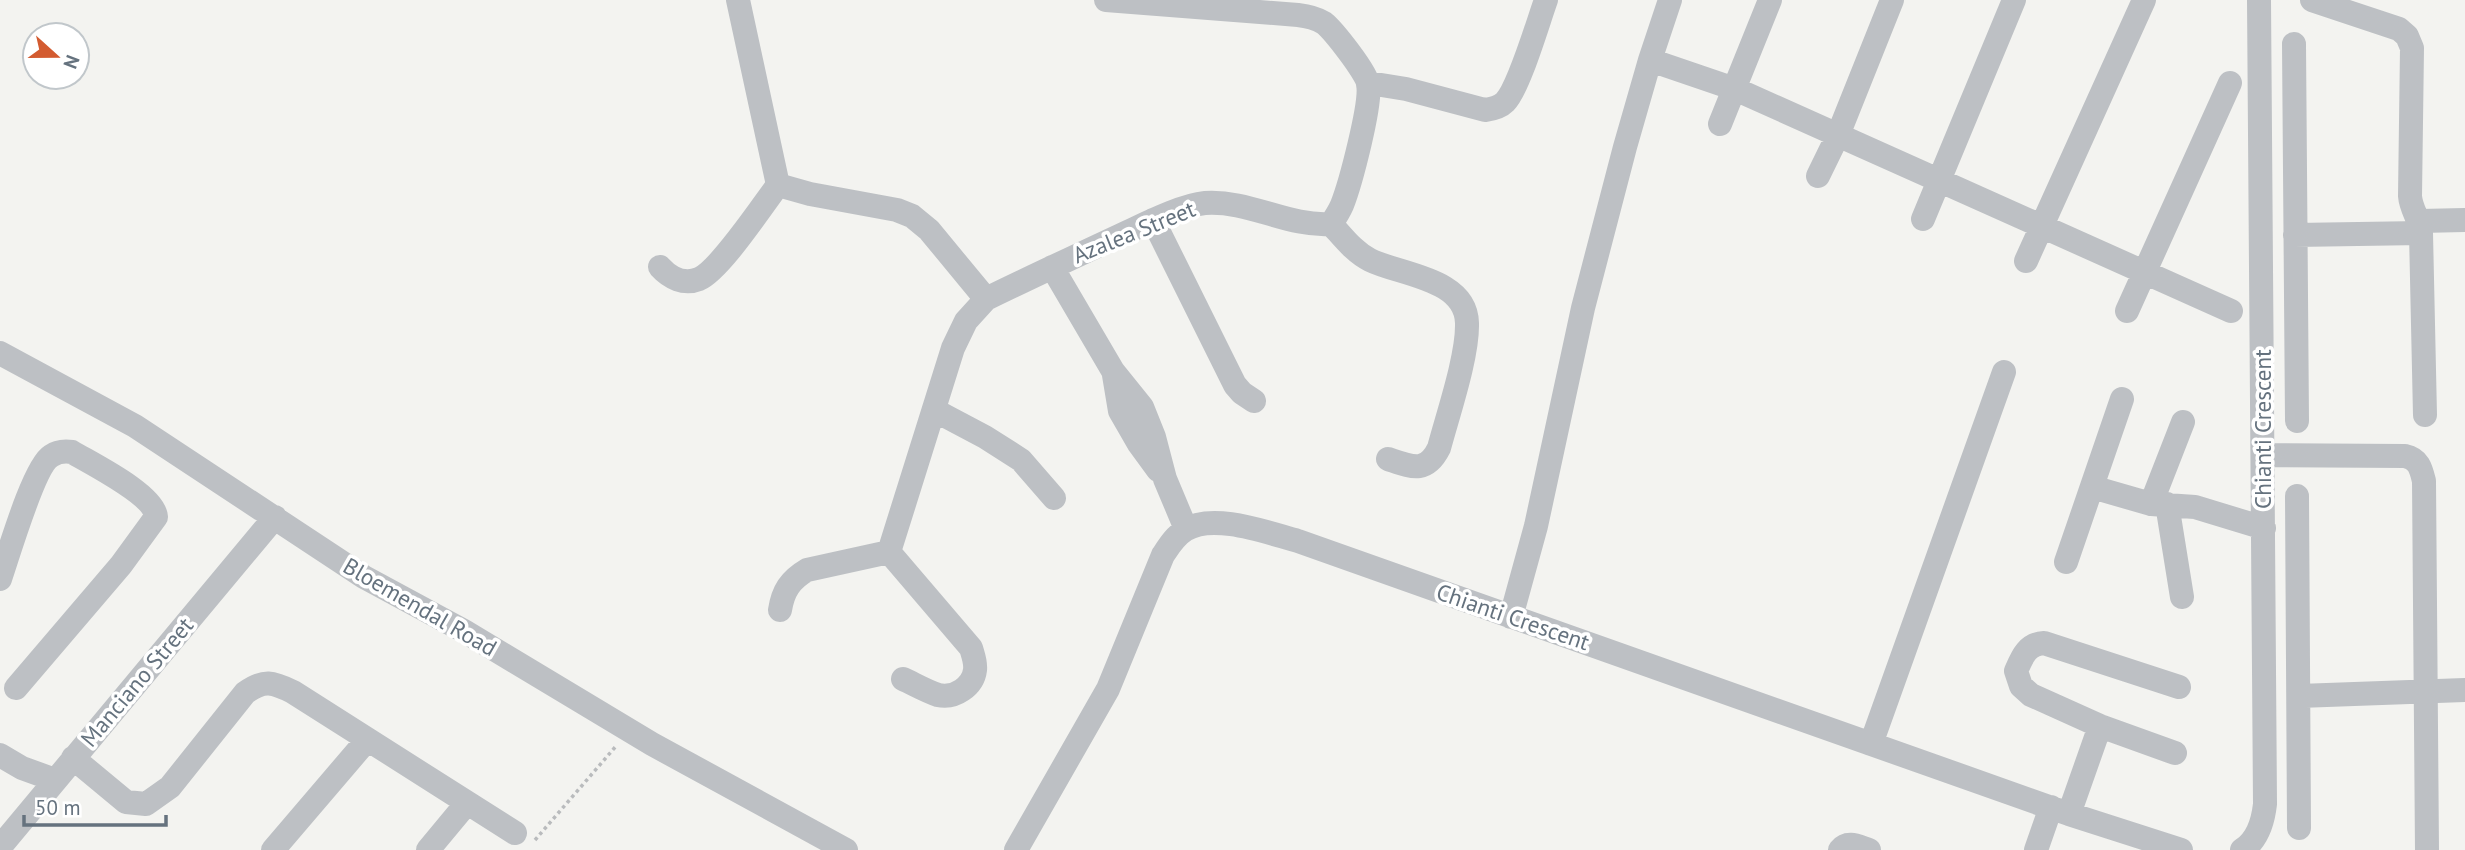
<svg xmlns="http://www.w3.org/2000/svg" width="2465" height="850" viewBox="0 0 2465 850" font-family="'PT Sans',sans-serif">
  <rect width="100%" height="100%" fill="#f3f3f0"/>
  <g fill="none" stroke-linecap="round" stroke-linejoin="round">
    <!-- path -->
    <path stroke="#b9bbbd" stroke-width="3.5" stroke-dasharray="3.5 3.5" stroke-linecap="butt" d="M535,840L617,745"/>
    <!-- minor -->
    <path stroke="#bdc0c4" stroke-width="24" d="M738,0L778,185
      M1106,0L1298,15C1307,16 1316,18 1324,23C1333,30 1367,73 1368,84C1372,103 1350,185 1342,205C1339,212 1335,218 1331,224
      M2312,0L2399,29L2407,36L2412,48L2410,196C2411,210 2420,219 2421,233L2425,415
      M2294,44L2297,421
      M1650,60L1735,89L2231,311
      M1369,83L1406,89L1485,110C1493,109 1500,107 1505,102C1519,88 1538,22 1546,0
      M1720,124L1770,0
      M1818,176L1838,135L1892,0
      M778,185L810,194L897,210L912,216L929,230L986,299
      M1923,219L2014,0
      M1153,220L1235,385L1242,393L1254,401
      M2420,221L2465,220
      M1331,224C1343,237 1354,252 1370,260C1400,275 1466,278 1467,323C1468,356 1448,414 1439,448C1426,474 1412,467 1388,459
      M2295,235L2421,233
      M2026,261L2144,0
      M660,267C670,278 684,285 699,279C720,270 762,206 778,185
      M1052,267L1113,371L1142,407L1154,437L1165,479L1186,529
      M2127,311L2230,83
      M0,353L135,426L364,577L464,631L652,744L846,850
      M1114,375L1120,411L1139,444L1158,470
      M934,410L985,437L1021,460L1054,498
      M2264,455L2405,456C2419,459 2421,469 2424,481L2427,850
      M2092,487L2151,504L2195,507L2264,528
      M2297,496L2299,828
      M2151,504L2183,422
      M2167,504L2182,597
      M889,552L953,348L966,321L986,299C1031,277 1076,256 1121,235C1143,225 1182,205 1205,203C1249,200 1288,227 1331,224
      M889,552L971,648C973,655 976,662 975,670C973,686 955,699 938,695C926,691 914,684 903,679
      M2066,562L2122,399
      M0,579C8,556 34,466 51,456C58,451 65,451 72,452C92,464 155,495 156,517L121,565L16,688
      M780,610C783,591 790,580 807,570L889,552
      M1511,617L1536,526L1583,308L1625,147L1650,60L1670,0
      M2299,696L2465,690
      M1871,744L2004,372
      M2175,753L2100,726L2031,695L2021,686L2016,671C2022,657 2027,644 2044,643L2179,687
      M0,755L22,768L55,780
      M73,758L126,802L146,804L170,787L245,693C264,679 273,682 293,692L515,833
      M2069,814L2100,726
      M0,847L275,517
      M273,850L367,740
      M428,850L467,803
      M1016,850L1108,689L1163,555C1169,546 1175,536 1185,530C1213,512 1268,533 1298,541L2069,814L2181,850
      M1840,850C1848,840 1859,847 1869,850
      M2036,850L2051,807
      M2242,850C2258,840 2263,822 2265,804L2259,0"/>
  </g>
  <g text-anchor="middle" stroke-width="7" stroke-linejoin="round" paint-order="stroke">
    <!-- street labels -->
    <g font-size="23" fill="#65727e" stroke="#fff">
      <text transform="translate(1134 232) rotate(-22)" y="8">Azalea Street</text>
      <text transform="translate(2263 429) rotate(-90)" y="8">Chianti Crescent</text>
      <text transform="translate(420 607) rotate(30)" y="8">Bloemendal Road</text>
      <text transform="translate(1513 617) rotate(19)" y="8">Chianti Crescent</text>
      <text transform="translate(137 682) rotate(-50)" y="8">Manciano Street</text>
    </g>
  </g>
  <!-- north arrow -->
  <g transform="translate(56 56) rotate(111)"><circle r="33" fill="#ffffff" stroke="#c1c7cb" stroke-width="2"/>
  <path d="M0-5L12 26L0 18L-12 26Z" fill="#d35b30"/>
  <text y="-10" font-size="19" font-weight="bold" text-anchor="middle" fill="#65727e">N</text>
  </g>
  <!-- scale -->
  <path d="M24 815v10h142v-10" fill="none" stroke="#65727e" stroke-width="3.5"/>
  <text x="35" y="815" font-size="21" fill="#65727e" stroke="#ffffff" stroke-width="5" paint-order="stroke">50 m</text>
</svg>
